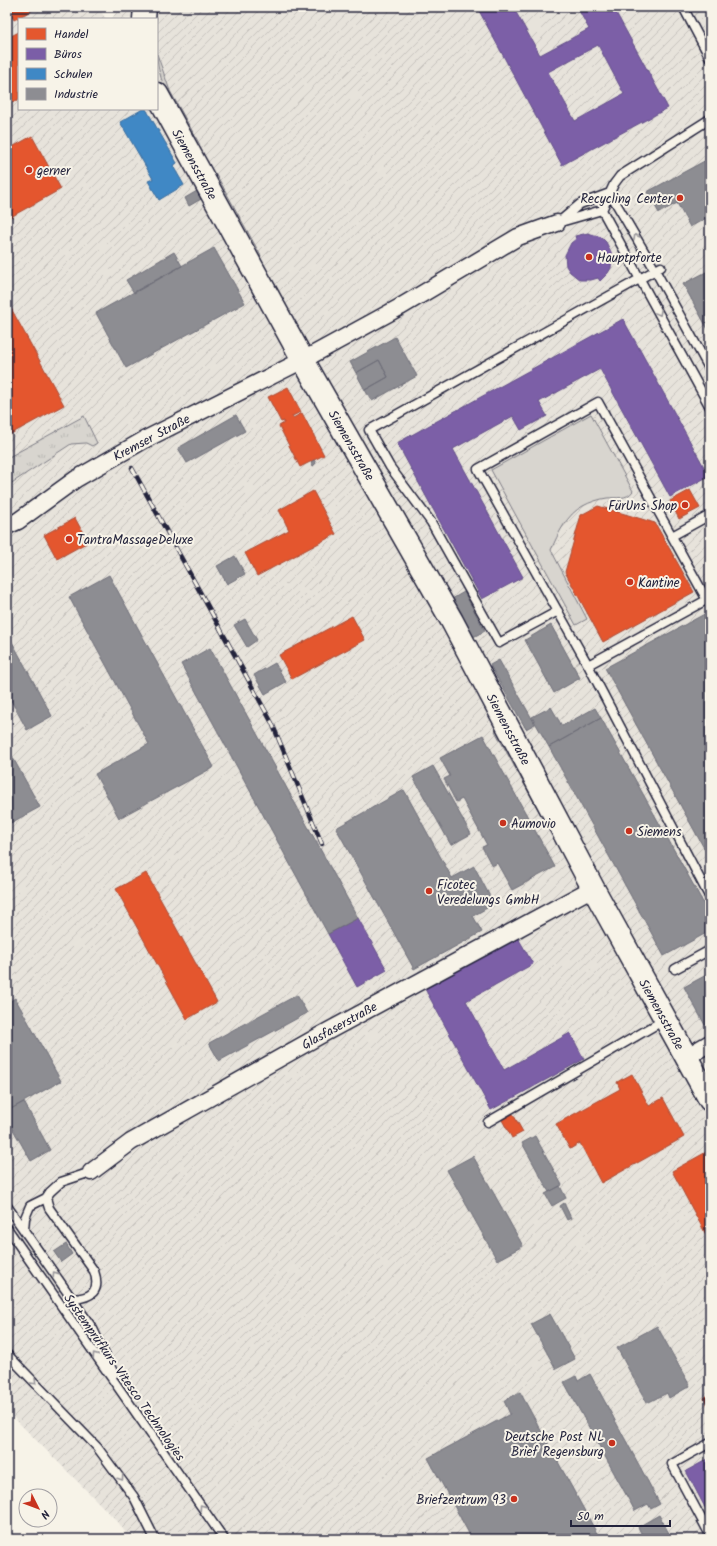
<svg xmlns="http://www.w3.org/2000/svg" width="717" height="1546" viewBox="0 0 717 1546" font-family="Kalam,sans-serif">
  <defs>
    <pattern id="industrial-furrows" width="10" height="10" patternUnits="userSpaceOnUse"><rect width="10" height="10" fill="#e7e3db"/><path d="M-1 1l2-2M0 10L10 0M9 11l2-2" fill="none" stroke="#c6c2bd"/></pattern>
    <pattern id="grass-tufts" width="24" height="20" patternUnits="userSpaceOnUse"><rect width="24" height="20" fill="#d8d5cf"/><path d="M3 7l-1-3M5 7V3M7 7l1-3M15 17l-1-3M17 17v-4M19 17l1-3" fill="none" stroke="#b9b7b3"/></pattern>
  </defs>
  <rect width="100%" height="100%" fill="#f7f3e8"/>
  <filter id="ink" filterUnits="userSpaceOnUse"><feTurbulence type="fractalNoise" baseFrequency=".025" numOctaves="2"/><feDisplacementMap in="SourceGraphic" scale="8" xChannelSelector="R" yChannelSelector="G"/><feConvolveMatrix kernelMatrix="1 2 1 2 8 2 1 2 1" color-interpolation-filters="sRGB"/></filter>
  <g filter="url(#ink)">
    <!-- industrial -->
    <path fill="url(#industrial-furrows)" d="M7,7H98L106,19H19V109H157V19H112L119,7H710V1539H130L118,1522L7,1411Z"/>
    <!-- grass -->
    <path fill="url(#grass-tufts)" stroke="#7d7c85" d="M157,54L170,91L200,145L197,146C182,119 157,86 157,54Z
      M216,174L261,256L259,258L213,175Z
      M84,416L97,443L92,446L86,443L71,444L7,486V458Z
      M499,729L550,825L547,826L495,731Z"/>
    <!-- garden -->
    <path fill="#d8d5cf" stroke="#7d7c85" d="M591,414L633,491C627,500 616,497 607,498C600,499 590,502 583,506C567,514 558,534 551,550L587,619L576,625L491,470Z"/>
    <!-- shops -->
    <path fill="#e4572e" stroke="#aa4732" d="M7,7H38L14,20Z
      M19,32V99L13,102L7,90V38Z
      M32,136L61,189L7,219V150Z
      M7,301L64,405L7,436Z
      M288,387L301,412L292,416L293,418L302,413L324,455L300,467L279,426L284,423V421L281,422L268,397Z
      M690,490L700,508L679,519L670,501Z
      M313,491L336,534L257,576L245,553L289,530L279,510Z
      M598,506L655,523L694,592L603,642L565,572L581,515Z
      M75,518L88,542L57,559L44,535Z
      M352,616L365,640L292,679L279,655Z
      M146,873L217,1002L187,1019L116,889Z
      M632,1074L649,1106L663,1098L684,1137L601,1183L580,1143L570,1149L556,1124L620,1089L617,1082Z
      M513,1114L523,1132L512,1138L502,1120Z
      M710,1150V1242L672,1171Z
      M710,1394V1409L704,1398Z"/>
    <!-- offices -->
    <path fill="#7b5ea7" stroke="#604c87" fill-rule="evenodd" d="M477,7H513L540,55L589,29L577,7H613L668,108L562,165ZM598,45L624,94L575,121L548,72Z
      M588,233L601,237L606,242L612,254L611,268L608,273L600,281L598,278L591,280H580L570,272L566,266L565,255L571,243L576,239L575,236Z
      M623,319L709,476L670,497L600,369L539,402L547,416L521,430L513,416L453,449L523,577L482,599L397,443Z
      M358,918L387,970L357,987L328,934Z
      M518,938L533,964L466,1001L504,1070L570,1033L584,1059L491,1110L425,989Z
      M710,1458V1517L686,1471Z"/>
    <!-- schools -->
    <path fill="#3f88c5" stroke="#36699c" d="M143,109H146L177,163L173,166L184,185L159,200L148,181L153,179L120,122Z"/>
    <!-- industry -->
    <path fill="#8d8d92" stroke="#6d6d78" d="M710,158V216L690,227L677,203L659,213L647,192Z
      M197,191L201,199L189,206L185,198Z
      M214,248L245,303L126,368L96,313Z
      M174,252L182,266L134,293L126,280Z
      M710,270V333L683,284Z
      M395,337L417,376L372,401L365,390L388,377L379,360L356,373L350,362Z
      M379,360L388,377L365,390L356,373Z
      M236,415L245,431L187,463L178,448Z
      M314,460L316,463L313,466L311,462Z
      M235,556L245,574L227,584L217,566Z
      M109,575L214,767L119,818L95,774L149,744L69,597Z
      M464,592L485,631L473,637L452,599Z
      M710,611V859L605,668Z
      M245,619L257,640L247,647L234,625Z
      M551,625L580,678L554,693L525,640Z
      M11,640L52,716L27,730L7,693V643Z
      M210,648L358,918L328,934L181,664Z
      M499,660L535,724L526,729L490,665Z
      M275,663L286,682L265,694L254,675Z
      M551,707L562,726L595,708L601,718L549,747L532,717Z
      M601,718L710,915V931L664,956L549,747Z
      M483,735L555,867L512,890L497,863L492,866L482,847L487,845L462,799L456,802L444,779L450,776L440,758Z
      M7,747L40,807L7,825Z
      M433,766L471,834L451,845L413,777Z
      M404,790L452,878L474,866L494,904L473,916L482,932L414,969L336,828Z
      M710,973V1023L705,1025L684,987Z
      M297,995L307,1013L219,1061L209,1043Z
      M15,998L61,1081L7,1111V1003Z
      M24,1102L50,1150L31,1161L7,1119V1111Z
      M535,1136L562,1185L549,1192L522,1143Z
      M473,1156L523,1246L497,1260L447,1170Z
      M560,1186L566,1198L552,1206L545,1194Z
      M564,1203L571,1218L567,1220L560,1206Z
      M66,1244L72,1254L61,1262L54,1252Z
      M550,1314L575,1359L556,1369L531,1324Z
      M657,1326L690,1386L669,1398L667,1393L647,1403L617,1348Z
      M590,1374L660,1504L651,1509L648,1504L635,1511L564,1382L576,1376L578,1381Z
      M520,1392L600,1539H472L428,1458L510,1414L504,1401Z
      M659,1515L672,1539H644L638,1527Z"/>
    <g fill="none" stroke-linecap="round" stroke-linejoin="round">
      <!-- lane casing -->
      <g stroke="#22223b" stroke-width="11">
        <path id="lane" d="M683,7L710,58
          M602,210L614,184L620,176L710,119
          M560,221L580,204L610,193L655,270L710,370
          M557,223L602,210L710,407
          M672,536L710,515
          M707,600L598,402L478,469L588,665L710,898
          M558,611L499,643L431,522L390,467L369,430L661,267
          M588,665L710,598
          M675,969L710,950
          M488,1122L664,1020
          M46,1198L49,1208L94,1271C101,1291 92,1298 72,1299
          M7,1206L93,1329L114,1374
          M7,1228L224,1539
          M24,1230L25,1218L30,1206L46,1198L50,1192L61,1182L91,1172
          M7,1354L97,1447L134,1497L155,1539
          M710,1443L672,1464L710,1535"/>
      </g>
      <!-- street casing -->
      <g stroke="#22223b" stroke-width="19">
        <path id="street" d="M7,526L18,521L76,479L144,440L303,360L400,307L518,237L557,223
          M686,1057L710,1043
          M91,1172L131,1142L319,1036L593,888"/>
      </g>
      <!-- secondary casing -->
      <g stroke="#22223b" stroke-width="25">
        <path id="secondary" d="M144,19L145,7
          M157,94L303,360L452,621L593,888L710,1100"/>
      </g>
      <!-- lane -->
      <use href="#lane" stroke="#f7f3e8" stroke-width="8"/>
      <!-- street -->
      <use href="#street" stroke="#f7f3e8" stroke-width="16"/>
      <!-- secondary -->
      <use href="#secondary" stroke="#f7f3e8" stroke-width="22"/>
      <!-- rail casing -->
      <g stroke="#22223b" stroke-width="4.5">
        <path id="rail" d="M132,468L272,723L322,844"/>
      </g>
      <!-- rail -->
      <use href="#rail" stroke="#f7f3e8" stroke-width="3" stroke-dasharray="9" stroke-linecap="butt"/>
    </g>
    <!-- one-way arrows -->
    <defs><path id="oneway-chevron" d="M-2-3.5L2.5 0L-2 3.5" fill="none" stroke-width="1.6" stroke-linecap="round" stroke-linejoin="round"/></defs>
    <g stroke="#97959a">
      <use href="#oneway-chevron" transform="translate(636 237) rotate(-120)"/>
      <use href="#oneway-chevron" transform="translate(659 313) rotate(62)"/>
      <use href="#oneway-chevron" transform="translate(55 1274) rotate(-125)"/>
      <use href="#oneway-chevron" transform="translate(95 1355) rotate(-125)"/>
      <use href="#oneway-chevron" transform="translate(34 1382) rotate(45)"/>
      <use href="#oneway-chevron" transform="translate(121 1478) rotate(56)"/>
      <use href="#oneway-chevron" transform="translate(202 1507) rotate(-125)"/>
    </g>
  </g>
  <!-- markers -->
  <g fill="#c8321e" stroke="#f7f3e8" stroke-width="1.5">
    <circle cx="29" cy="170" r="4"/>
    <circle cx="680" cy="198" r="4"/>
    <circle cx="589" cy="257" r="4"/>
    <circle cx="685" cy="505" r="4"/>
    <circle cx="69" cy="539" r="4"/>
    <circle cx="630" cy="582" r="4"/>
    <circle cx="503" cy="823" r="4"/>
    <circle cx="629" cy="831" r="4"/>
    <circle cx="429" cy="891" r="4"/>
    <circle cx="612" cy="1443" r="4"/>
    <circle cx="514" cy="1499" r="4"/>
  </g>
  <g text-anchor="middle" stroke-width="4" stroke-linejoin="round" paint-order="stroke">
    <!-- street labels -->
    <g font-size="13" fill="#22223b" stroke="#f7f3e8">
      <text transform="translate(195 164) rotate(61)" y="5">Siemensstraße</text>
      <text transform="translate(151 437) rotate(-28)" y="5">Kremser Straße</text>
      <text transform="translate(352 445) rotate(60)" y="5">Siemensstraße</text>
      <text transform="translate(509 729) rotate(62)" y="5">Siemensstraße</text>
      <text transform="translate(662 1014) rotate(61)" y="5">Siemensstraße</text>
      <text transform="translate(339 1025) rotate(-29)" y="5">Glasfaserstraße</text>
      <text transform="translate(125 1377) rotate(55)" y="5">Systemprüfkurs Vitesco Technologies</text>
    </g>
    <!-- poi labels -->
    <g font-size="13" fill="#22223b" stroke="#f7f3e8" text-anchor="start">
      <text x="37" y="175">gerner</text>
      <text x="672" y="203" text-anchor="end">Recycling Center</text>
      <text x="597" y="262">Hauptpforte</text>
      <text x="677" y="510" text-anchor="end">FürUns Shop</text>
      <text x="77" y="544">TantraMassageDeluxe</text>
      <text x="638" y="587">Kantine</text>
      <text x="511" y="828">Aumovio</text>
      <text x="637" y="836">Siemens</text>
      <text x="437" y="889">Ficotec<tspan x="437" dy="15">Veredelungs GmbH</tspan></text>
      <text x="604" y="1441" text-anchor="end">Deutsche Post NL<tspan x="604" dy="15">Brief Regensburg</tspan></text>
      <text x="506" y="1504" text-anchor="end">Briefzentrum 93</text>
    </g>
  </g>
  <!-- margin -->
  <rect width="717" height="1546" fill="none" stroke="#f7f3e8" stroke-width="24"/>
  <rect x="12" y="12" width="693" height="1522" fill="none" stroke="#22223b" stroke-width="1.5" filter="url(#ink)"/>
  <!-- legend -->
  <rect x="18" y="18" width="140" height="92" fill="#f7f3e8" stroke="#a29fa3"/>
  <rect x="26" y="28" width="20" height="12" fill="#e4572e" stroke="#a29fa3"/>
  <text x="54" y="38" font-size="12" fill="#22223b">Handel</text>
  <rect x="26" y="48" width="20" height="12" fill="#7b5ea7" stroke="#a29fa3"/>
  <text x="54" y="58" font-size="12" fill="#22223b">Büros</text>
  <rect x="26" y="68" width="20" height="12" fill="#3f88c5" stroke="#a29fa3"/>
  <text x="54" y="78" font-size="12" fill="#22223b">Schulen</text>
  <rect x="26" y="88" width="20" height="12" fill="#8d8d92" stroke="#a29fa3"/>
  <text x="54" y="98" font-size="12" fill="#22223b">Industrie</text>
  <!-- north arrow -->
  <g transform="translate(38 1508) rotate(132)"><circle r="19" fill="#f7f3e8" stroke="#a29fa3"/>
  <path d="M0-3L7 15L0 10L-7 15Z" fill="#c8321e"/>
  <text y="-6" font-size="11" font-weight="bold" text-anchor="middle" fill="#22223b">N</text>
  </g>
  <!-- scale -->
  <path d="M571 1520v6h99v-6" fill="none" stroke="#22223b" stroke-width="2"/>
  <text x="577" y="1520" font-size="12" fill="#22223b" stroke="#f7f3e8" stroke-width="3" paint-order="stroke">50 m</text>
</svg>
